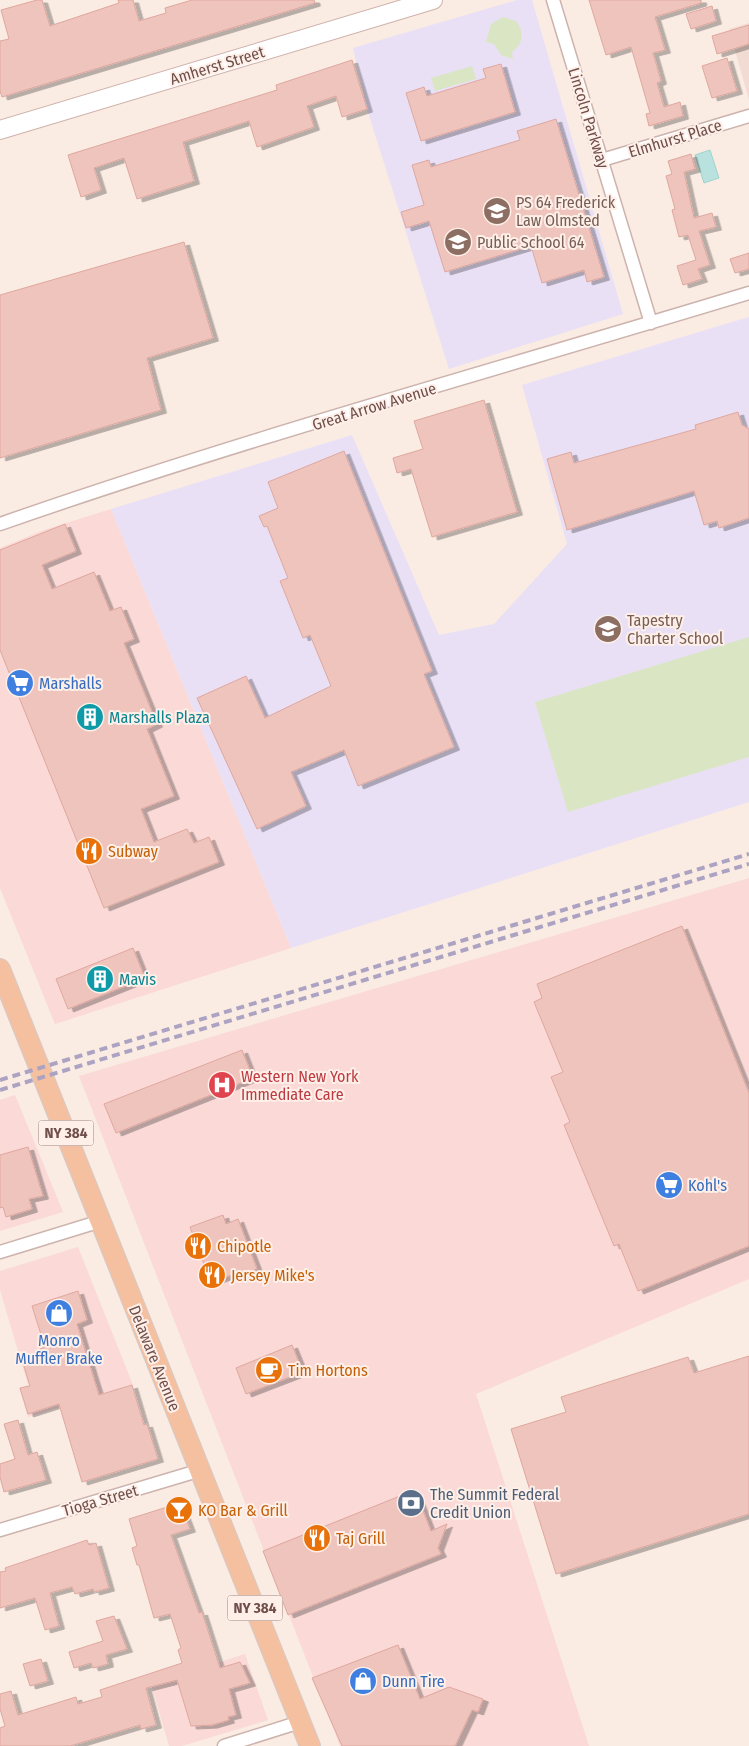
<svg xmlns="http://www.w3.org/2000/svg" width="749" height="1746" viewBox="0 0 749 1746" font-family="'Fira Sans Condensed',sans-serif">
  <defs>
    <filter id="shadow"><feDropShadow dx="5.5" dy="3" stdDeviation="0" flood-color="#0004"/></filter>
  </defs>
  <rect width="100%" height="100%" fill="#faebe3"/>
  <!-- residential -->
  <path fill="#f1dbd2" d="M749,23V100L729,29Z"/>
  <!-- commercial -->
  <path fill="#fad9d7" d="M111,509L291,948L55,1024L0,888V548L44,530Z
    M749,878V1279L476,1394L589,1746H340L79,1076Z
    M15,1095L63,1212L0,1231V1100Z
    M78,1247L133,1385L28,1417L19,1388L28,1385L0,1290V1271Z
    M245,1654L268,1720L182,1746H169L151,1684Z"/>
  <!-- education -->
  <path fill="#e9e0f6" d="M517,0H532L623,314L449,369L367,109L353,48Z
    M749,317V802L291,948L111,509L352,435L439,635L494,624L567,544L522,385Z"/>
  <!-- green -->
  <path fill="#dae6c3" d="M503,17L516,21C525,32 523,44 512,52L513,59L501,55L494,44L486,42L491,24Z
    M472,66L476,79L435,91L431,78Z
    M749,637V757L568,812L535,702Z"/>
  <!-- water -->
  <path fill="#b9e2de" stroke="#a0d3ce" d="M710,150L719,178L704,183L695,155Z"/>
  <!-- building -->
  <path fill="#eec4bd" stroke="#dfa79e" filter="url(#shadow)" d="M37,0H42L50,26L119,3L118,0H133L139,21L166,13L165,8L192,0H314L315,3L2,97L0,91V41L9,39L1,10Z
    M589,0H701V3L655,17L665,50L653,53L661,81L657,83L664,107L680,102L683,116L649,126L646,114L650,113L631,47L606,55Z
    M712,6L716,21L691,29L686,14Z
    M749,25V44L717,54L712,36Z
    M727,58L737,91L712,98L702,66Z
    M352,60L367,109L342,117L336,96L307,106L314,127L257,147L249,121L183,142L194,181L137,199L124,158L94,168L101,190L81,197L68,155L277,90L276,85Z
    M501,64L515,112L421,141L406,93L424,87L427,96L486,78L483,69Z
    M556,119L604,277L587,282L584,270L542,283L531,246L445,272L429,221L406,228L401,212L424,205L412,165L429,160L431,167L520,140L517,131Z
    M691,154L695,169L684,172L694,218L712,213L716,227L699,231L710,265L698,269L702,279L683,285L677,266L696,260L688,235L679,237L672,210L675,209L666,176L672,174L668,161Z
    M184,242L213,338L147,358L161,410L0,458V295Z
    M749,253V269L735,273L730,259Z
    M484,400L517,512L432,537L411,469L397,473L393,458L423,449L414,421Z
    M738,412L742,425L749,429V518L719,528L717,521L704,525L694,491L567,530L547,459L571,452L574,463L696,429L695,425Z
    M344,451L432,671L424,674L454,747L358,786L344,750L291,772L306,806L257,829L197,698L246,676L265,718L331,686L310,635L303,638L280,581L288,578L267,526L264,527L259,516L278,508L268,482Z
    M65,524L76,551L42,565L52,589L94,572L110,611L121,607L134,639L124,643L157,724L147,729L174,796L141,809L154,842L187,829L194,843L209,837L219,862L104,908L0,650V550Z
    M682,926L749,1093V1246L638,1291L619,1244L614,1246L564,1125L570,1122L551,1077L563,1072L534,1002L542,998L537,984Z
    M133,948L145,978L68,1009L56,979Z
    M242,1050L253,1078L116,1133L104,1104Z
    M28,1147L43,1196L29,1199L32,1209L6,1217L3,1207L0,1208V1155Z
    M223,1215L226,1224L238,1219L257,1269L235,1277L234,1274L211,1282L190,1227Z
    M78,1291L87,1320L77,1324L99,1395L132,1385L144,1425L147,1424L158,1459L82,1482L59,1404L28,1414L20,1388L30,1386L23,1363L42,1357L40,1349L45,1347L32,1306Z
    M292,1345L303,1372L246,1394L236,1368Z
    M749,1356V1514L556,1574L511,1429L566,1412L561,1397L688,1357L694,1373Z
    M18,1420L28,1455L37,1452L46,1480L4,1492L0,1477V1464L15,1459L4,1424Z
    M415,1490L431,1531L447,1524L438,1548L441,1554L288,1615L263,1551Z
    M180,1503L190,1529L171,1535L199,1613L202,1612L220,1668L240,1662L250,1683L229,1689L236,1715L228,1717L229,1720L212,1725L191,1726L177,1680L146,1688L156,1725L141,1729L140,1725L70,1746H0V1728L5,1726L0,1709V1694L11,1691L18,1715L76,1697L78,1704L102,1697L100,1690L182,1663L178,1650L181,1648L170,1614L154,1618L139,1565H137L132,1548L137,1546L129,1519Z
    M87,1540L89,1545L96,1543L109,1588L94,1592L93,1589L75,1594L72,1587L50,1593L59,1626L45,1630L35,1598L0,1608V1572L6,1571L5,1568Z
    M114,1616L127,1649L106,1655L108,1664L93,1668L91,1663L74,1668L69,1652L103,1641L96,1621Z
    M398,1645L420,1699L449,1687L483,1699L478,1712L472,1710L455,1746H342L312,1678Z
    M41,1659L48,1681L30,1686L23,1664Z"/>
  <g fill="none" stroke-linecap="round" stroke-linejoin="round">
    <!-- street casing -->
    <g stroke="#cdb3ad" stroke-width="15">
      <path id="street" d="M553,0L651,323
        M602,160L749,116
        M0,524C246,438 499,369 749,293
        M0,1252L101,1221
        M0,1530L201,1470
        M224,1746L300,1722"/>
    </g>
    <!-- secondary casing -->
    <g stroke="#cfb2ab" stroke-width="20">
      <path id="secondary" d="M0,130L433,0"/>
    </g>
    <!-- primary casing -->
    <g stroke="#d4cac9" stroke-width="22">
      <path id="primary" d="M0,969L310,1746"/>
    </g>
    <!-- street -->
    <use href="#street" stroke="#fff" stroke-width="12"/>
    <!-- secondary -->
    <use href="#secondary" stroke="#fff" stroke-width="18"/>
    <!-- primary -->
    <use href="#primary" stroke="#f4c0a0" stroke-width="20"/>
    <!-- rail -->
    <path stroke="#aca3c2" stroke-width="4" stroke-dasharray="8 5" stroke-linecap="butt" d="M0,1080L749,854
      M0,1090L749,864"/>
  </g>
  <!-- icons -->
  <defs>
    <g id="school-disc" transform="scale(1.4375)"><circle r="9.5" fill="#8d6e63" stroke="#fef0e9"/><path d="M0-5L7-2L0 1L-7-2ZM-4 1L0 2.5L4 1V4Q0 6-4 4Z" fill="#fff"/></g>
    <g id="supermarket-disc" transform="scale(1.4375)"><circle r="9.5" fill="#3f7fe0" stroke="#fef0e9"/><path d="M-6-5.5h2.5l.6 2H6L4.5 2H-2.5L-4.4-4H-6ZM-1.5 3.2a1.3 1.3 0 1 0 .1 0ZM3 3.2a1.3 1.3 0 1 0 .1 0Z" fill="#fff"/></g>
    <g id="building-disc" transform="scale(1.4375)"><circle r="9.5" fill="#0f9aa8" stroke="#fef0e9"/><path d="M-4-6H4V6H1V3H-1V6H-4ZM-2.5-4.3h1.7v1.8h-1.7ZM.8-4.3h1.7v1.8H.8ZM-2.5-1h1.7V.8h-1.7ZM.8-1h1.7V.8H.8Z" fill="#fff"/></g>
    <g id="restaurant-disc" transform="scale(1.4375)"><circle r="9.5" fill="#e8710a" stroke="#fef0e9"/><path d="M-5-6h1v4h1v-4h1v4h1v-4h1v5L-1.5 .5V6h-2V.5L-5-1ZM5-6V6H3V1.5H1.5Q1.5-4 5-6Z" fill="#fff"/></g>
    <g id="hospital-disc" transform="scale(1.4375)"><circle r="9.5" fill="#e0444e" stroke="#fef0e9"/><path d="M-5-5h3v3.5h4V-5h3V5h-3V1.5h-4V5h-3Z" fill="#fff"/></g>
    <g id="shop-disc" transform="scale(1.4375)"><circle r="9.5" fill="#3f7fe0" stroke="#fef0e9"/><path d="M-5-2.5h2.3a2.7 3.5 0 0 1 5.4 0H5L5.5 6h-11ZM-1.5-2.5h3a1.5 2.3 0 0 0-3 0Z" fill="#fff"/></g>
    <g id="cafe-disc" transform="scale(1.4375)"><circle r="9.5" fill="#e8710a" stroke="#fef0e9"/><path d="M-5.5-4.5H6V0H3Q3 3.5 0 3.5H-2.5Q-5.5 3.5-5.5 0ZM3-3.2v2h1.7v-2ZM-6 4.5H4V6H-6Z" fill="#fff"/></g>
    <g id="bank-disc" transform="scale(1.4375)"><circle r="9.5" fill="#5c6f8a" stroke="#fef0e9"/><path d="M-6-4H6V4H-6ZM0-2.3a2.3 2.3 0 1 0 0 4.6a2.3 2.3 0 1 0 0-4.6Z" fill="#fff"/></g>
    <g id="bar-disc" transform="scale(1.4375)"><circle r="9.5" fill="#e8710a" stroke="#fef0e9"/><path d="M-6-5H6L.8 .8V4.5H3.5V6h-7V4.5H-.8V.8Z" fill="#fff"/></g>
  </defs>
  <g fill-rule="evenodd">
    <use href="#school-disc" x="497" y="211"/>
    <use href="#school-disc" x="458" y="242"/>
    <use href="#school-disc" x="608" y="629"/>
    <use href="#supermarket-disc" x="20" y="683"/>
    <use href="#building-disc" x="90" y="717"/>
    <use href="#restaurant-disc" x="89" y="851"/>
    <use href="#building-disc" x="100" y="979"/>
    <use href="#hospital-disc" x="222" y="1085"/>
    <use href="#supermarket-disc" x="669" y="1185"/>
    <use href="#restaurant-disc" x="198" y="1246"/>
    <use href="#restaurant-disc" x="212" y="1275"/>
    <use href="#shop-disc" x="59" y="1313"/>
    <use href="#cafe-disc" x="269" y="1370"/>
    <use href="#bank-disc" x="411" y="1503"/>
    <use href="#bar-disc" x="179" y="1510"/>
    <use href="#restaurant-disc" x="317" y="1538"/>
    <use href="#shop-disc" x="363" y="1681"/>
  </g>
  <g text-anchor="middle" stroke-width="4" stroke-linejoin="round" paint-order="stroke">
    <!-- shield labels -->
    <g fill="#fef0e9" stroke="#9b7f7a" stroke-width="1">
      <rect x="38.5" y="1120.5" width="55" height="25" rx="4"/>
      <rect x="227.5" y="1595.5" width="55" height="25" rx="4"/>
    </g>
    <g font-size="15" font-weight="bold" fill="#704f4b">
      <text x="66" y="1138">NY 384</text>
      <text x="255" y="1613">NY 384</text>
    </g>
    <!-- street labels -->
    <g font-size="16" fill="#704f4b" stroke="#fef0e9">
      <text transform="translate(217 65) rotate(-17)" y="6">Amherst Street</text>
      <text transform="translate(589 118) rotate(73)" y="6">Lincoln Parkway</text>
      <text transform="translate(675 138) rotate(-17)" y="6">Elmhurst Place</text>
      <text transform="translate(374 406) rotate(-17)" y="6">Great Arrow Avenue</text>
      <text transform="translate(155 1358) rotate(68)" y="6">Delaware Avenue</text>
      <text transform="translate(100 1500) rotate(-16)" y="6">Tioga Street</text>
    </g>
    <!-- education labels -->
    <g font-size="16" fill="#785e54" stroke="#fef0e9" text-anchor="start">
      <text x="516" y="208">PS 64 Frederick<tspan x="516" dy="18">Law Olmsted</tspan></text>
      <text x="477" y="248">Public School 64</text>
      <text x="627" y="626">Tapestry<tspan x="627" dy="18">Charter School</tspan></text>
    </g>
    <!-- shop labels -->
    <g font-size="16" fill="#366cbe" stroke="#fef0e9" text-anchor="start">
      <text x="39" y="689">Marshalls</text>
      <text x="688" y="1191">Kohl's</text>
      <text x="59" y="1346" text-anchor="middle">Monro<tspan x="59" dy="18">Muffler Brake</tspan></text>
      <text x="382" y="1687">Dunn Tire</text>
    </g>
    <!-- culture labels -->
    <g font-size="16" fill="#0d838f" stroke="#fef0e9" text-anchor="start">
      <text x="109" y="723">Marshalls Plaza</text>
      <text x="119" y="985">Mavis</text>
    </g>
    <!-- food labels -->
    <g font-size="16" fill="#c56008" stroke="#fef0e9" text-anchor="start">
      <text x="108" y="857">Subway</text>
      <text x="217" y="1252">Chipotle</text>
      <text x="231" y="1281">Jersey Mike's</text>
      <text x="288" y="1376">Tim Hortons</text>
      <text x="198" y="1516">KO Bar &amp; Grill</text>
      <text x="336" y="1544">Taj Grill</text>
    </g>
    <!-- health labels -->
    <g font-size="16" fill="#be3a42" stroke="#fef0e9" text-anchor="start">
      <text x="241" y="1082">Western New York<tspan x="241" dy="18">Immediate Care</tspan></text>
    </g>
    <!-- service labels -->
    <g font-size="16" fill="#4e5e75" stroke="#fef0e9" text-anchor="start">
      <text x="430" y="1500">The Summit Federal<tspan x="430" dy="18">Credit Union</tspan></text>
    </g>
  </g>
</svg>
